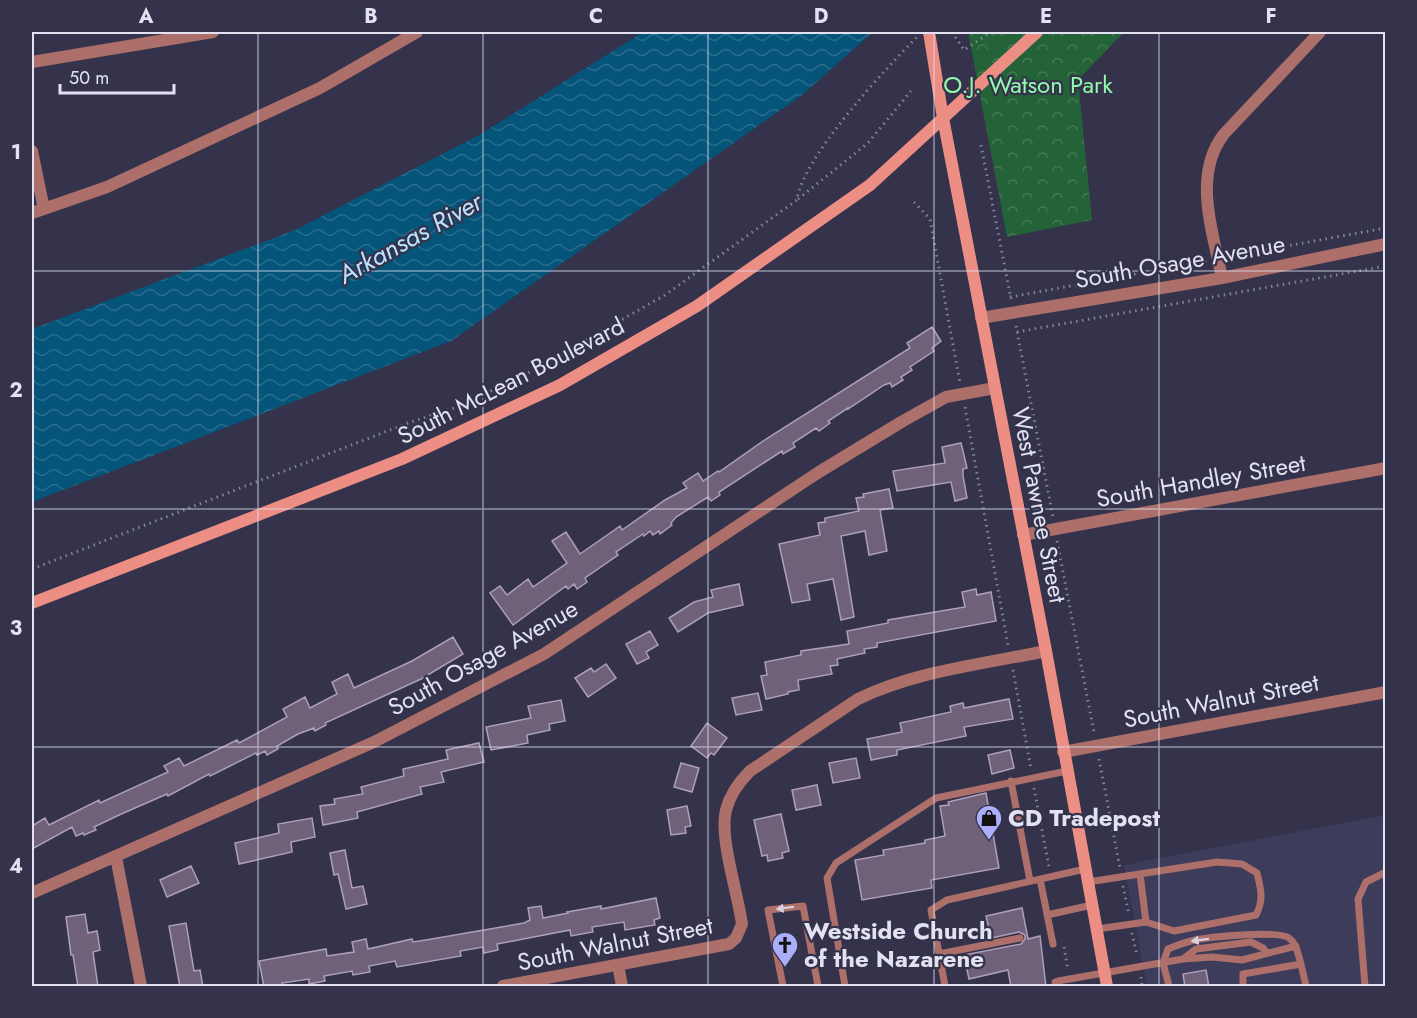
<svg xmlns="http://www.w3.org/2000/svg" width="1417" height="1018" viewBox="0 0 1417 1018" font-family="Jost,sans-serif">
  <defs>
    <pattern id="park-crowns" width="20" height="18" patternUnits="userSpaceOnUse" patternTransform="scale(1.5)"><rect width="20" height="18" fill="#246337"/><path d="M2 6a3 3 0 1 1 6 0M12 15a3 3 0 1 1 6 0" fill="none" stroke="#447954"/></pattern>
    <pattern id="water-waves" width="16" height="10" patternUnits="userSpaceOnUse" patternTransform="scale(1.5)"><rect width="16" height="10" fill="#055479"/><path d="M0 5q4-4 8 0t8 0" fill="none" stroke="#296c8c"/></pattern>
  </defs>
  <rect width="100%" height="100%" fill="#34334b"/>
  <!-- built -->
  <path fill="#3e3c5b" d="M1385,815V986H1147L1124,865Z"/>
  <!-- park -->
  <path fill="url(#park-crowns)" d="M968,32H1124L1078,80L1092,220L1007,237Z"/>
  <!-- water -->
  <path fill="url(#water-waves)" d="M643,32H873L802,95L451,341L32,502V329L295,230L481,134Z"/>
  <!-- building -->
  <path fill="#6e6179" stroke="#ae9fba" stroke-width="1.5" d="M932,327L941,341L932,348L934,351L910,367L912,370L901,377L903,380L892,387L890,383L884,385L848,409V408L828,421L830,423L819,431L816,428L793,443L795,447L783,454L782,451L719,492L720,495L711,501L708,497L676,517L671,523L672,525L660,534L659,531L653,535L650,531L644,536L643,534L616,552L618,555L585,578L587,582L577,589L574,584L568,589L566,586L513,625L490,593L500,586L507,595L528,579L533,587L567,563L552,541L566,532L580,554L620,526L622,530L665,500L687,488L683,483L698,473L703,481L718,471L719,472L766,439L910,348L907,343Z
    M961,443L967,468L963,469V476L967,498L955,501L951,482L897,491L893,471L945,463L942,447Z
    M889,489L893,508L880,510L887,551L869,555L865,531L841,536L854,617L841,620L833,579L807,584L810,600L792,603L779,544L820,535L818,523L825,522V518L859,511L856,498L864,497L863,494Z
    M739,584L743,605L708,613L678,632L669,618L694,602L713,597L711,590Z
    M976,589L977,595L991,592L996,621L877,643V647L864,649L865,653L837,659L838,665L830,666L832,674L798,680L799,690L788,692V694L766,699L761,676L767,675L765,662L801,655V651L849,644L847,631L888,623V620L965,607L962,592Z
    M650,631L658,645L646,652L649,658L637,664L626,644Z
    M453,637L463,654L421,679L325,723L326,725L315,731L314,728L298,734L277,746L278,749L267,755L265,751L257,755L256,753L210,776L209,774L168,796L167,794L119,815L94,827L96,830L84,835L83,833L76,836L72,827L32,849V826L45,818L49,825L99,800L100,803L168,772L164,766L179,758L184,766L237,740L239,743L287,717L283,709L305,697L310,708L337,694L332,682L348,674L354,688L412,661Z
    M606,664L616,678L588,697L575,678L591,668L594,672Z
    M758,693L762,710L736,715L732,698Z
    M1009,699L1013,719L964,727L966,736L897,750V755L871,760L867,739L902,732L900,723L951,712L950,706L963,703L964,708Z
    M561,700L565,721L549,724L550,730L527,735L528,743L491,750L486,727L531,718L528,706Z
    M707,723L727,738L714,755L711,753L707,758L691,746Z
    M479,743L484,762L441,772L444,782L420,787L422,794L357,812L358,818L323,825L320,806L335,804L334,799L363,794L361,787L404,776L403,769L448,759L446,750Z
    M1010,750L1014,768L992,774L988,755Z
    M856,758L860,778L833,783L829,763Z
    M681,763L699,768L692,792L674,787Z
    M817,785L821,805L796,810L792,790Z
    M986,793L999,868L931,880L932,888L862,900L855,860L884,855L883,850L925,843V840L945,836L940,806L949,805L948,802Z
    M687,806L691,826L685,827L686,833L671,835L667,810Z
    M781,814L789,851L782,853L783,858L768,861L767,855L762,856L754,820Z
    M312,818L315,837L291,842L292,852L239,864L235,843L279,833L278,824Z
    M345,850L352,888L363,886L367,904L346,909L338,874L334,875L330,853Z
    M191,866L199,883L167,897L160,880Z
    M656,898L660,918L654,920L655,925L625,930L624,922L592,927L593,932L571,936L570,930L497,944L498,950L484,953L483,947L460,951L461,956L397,967L395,961L369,966L370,972L353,975L352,971L324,976L325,981L309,984V979L282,983L283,987H264L259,961L326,949L327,956L354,952L352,942L366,939L368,949L412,939L413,942L426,940L524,923L530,920L528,908L541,906L543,918L568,913L567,912L601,906V909Z
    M1022,908L1028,939L1040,936L1046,987H1011L1008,970L969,979L964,955L1021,944L1025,939V935L1019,932L991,938L986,916Z
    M85,914L88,933L97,931L100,950L93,952L98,987H78L73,955H71L66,917Z
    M186,923L194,971L200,970L203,987H180L169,926Z
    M1206,970L1209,987H1185L1183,974Z"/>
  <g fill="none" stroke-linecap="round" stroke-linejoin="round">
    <!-- path -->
    <path stroke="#848498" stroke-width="3" stroke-dasharray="1.5 4.5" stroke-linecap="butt" d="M952,32L964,50L991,32
      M981,145L1011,299
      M798,199L868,143L911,91
      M914,202L930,219L960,383
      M1231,256L1386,228
      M1010,297L1207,261
      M1016,326L1053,517
      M1017,332L1386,266
      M965,407L1008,645
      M1057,541L1094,732
      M32,569L408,423L454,408L523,376L665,295L797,200C802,158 886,68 917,37
      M1013,670L1031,769
      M1099,759L1120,868
      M1034,788L1049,867
      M1123,886L1129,915
      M1132,933L1137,956
      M1064,947L1068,970
      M1141,977L1142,986"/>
    <!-- service -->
    <path stroke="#ac6f69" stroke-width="7" d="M1011,781L1030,881
      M1140,874L1146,922
      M1040,879L1053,944
      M1088,882L1217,862L1242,864L1257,873C1261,889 1264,900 1256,915L1174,931L1146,922L1097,929
      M1047,915L1092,905
      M939,954L1020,938
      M1183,959L1196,949L1251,942L1263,948L1267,953
      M783,986L768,910L803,906L818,986
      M845,986L827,878L836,863L936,798L1067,771
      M945,986L931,910L947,900L1085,869
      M1056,986L1055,982L1058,981L1183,959L1212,957L1242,960L1296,946
      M1169,986L1163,963L1168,949C1175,946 1183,943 1191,941C1206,937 1278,930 1289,938C1297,944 1298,955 1301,964
      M1243,986V974L1301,964L1306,986
      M1365,986L1358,899L1366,882L1386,872"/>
    <!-- minor -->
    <path stroke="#ac6f69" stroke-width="12" d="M32,62L213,32
      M32,151L44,209
      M32,213L107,187L320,88L417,32
      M1222,278C1213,232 1192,175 1224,134L1320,32
      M981,318L1222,278L1386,244
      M1023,535L1386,468
      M1063,752L1386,692
      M116,857L141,986
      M32,893L374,742L544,654L819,472L903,421L946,397L995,388
      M618,965L622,986
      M503,986L729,944L736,938L742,924C738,894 719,837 726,810C730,794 739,782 750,771L858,699C916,671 983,664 1046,651"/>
    <!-- secondary -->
    <path stroke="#ed8e85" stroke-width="12" d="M929,32L943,118L1046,651L1107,986
      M32,603L402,459L560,385L697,306L870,185L1037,32"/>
  </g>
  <!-- one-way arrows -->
  <defs><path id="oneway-solid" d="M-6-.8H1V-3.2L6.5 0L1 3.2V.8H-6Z" transform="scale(1.5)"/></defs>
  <g fill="#dad1dd">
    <use href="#oneway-solid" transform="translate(785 908) rotate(173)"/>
    <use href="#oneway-solid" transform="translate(1200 940) rotate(173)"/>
  </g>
  <!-- grid -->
  <path fill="none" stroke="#e2e2f2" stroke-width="1.5" stroke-opacity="0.55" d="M258,32V986M483,32V986M708,32V986M934,32V986M1159,32V986M32,271H1386M32,509H1386M32,747H1386"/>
  <!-- icons -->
  <defs>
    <g id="shop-pin" transform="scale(1.35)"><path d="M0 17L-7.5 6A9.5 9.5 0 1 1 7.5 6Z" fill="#abaffb" stroke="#34334b"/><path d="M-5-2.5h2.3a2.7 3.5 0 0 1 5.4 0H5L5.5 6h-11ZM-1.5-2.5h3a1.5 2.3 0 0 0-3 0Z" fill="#111"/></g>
    <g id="church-pin" transform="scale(1.35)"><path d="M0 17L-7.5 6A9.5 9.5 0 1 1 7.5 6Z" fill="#abaffb" stroke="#34334b"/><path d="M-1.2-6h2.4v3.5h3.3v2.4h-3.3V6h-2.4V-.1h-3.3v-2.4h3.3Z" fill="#111"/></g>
  </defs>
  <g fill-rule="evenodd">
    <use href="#shop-pin" x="989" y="818"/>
    <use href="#church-pin" x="785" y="945"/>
  </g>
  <g text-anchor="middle" stroke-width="4.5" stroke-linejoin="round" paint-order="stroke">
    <!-- park labels -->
    <g font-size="24" fill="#92f8ac" stroke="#34334b">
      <text x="1028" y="93">O.J. Watson Park</text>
    </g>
    <!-- street labels -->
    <g font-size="24" fill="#e2e2f2" stroke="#34334b">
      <text transform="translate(1180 262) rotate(-10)" y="8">South Osage Avenue</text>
      <text transform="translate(511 381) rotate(-27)" y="8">South McLean Boulevard</text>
      <text transform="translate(1201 481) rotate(-10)" y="8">South Handley Street</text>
      <text transform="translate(1039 505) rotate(79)" y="8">West Pawnee Street</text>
      <text transform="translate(483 658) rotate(-29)" y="8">South Osage Avenue</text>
      <text transform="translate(1221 701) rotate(-11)" y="8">South Walnut Street</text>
      <text transform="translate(615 944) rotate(-11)" y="8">South Walnut Street</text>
    </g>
    <!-- poi labels -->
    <g font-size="24" font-weight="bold" fill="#e2e2f2" stroke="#34334b" text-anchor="start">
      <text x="1008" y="826">CD Tradepost</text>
      <text x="804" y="939">Westside Church<tspan x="804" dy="28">of the Nazarene</tspan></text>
    </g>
    <!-- water labels -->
    <g font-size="26" font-style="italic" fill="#bae3ff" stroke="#34334b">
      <text transform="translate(410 238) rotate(-29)" y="9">Arkansas River</text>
    </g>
  </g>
  <!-- border -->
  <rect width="1417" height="1018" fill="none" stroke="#34334b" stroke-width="66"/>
  <!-- scale -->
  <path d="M60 84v9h114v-9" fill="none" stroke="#e2e2f2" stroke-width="3"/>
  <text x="69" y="84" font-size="18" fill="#e2e2f2" stroke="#34334b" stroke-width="4.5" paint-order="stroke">50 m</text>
  <rect x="33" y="33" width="1351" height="952" fill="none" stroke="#e2e2f2" stroke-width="2"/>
  <g font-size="20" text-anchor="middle" font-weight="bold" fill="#e2e2f2">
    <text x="146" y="23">A</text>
    <text x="371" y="23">B</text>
    <text x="596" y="23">C</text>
    <text x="821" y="23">D</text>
    <text x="1046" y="23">E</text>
    <text x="1271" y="23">F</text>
    <text x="16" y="159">1</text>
    <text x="16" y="397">2</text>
    <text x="16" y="635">3</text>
    <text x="16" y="873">4</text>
  </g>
</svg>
